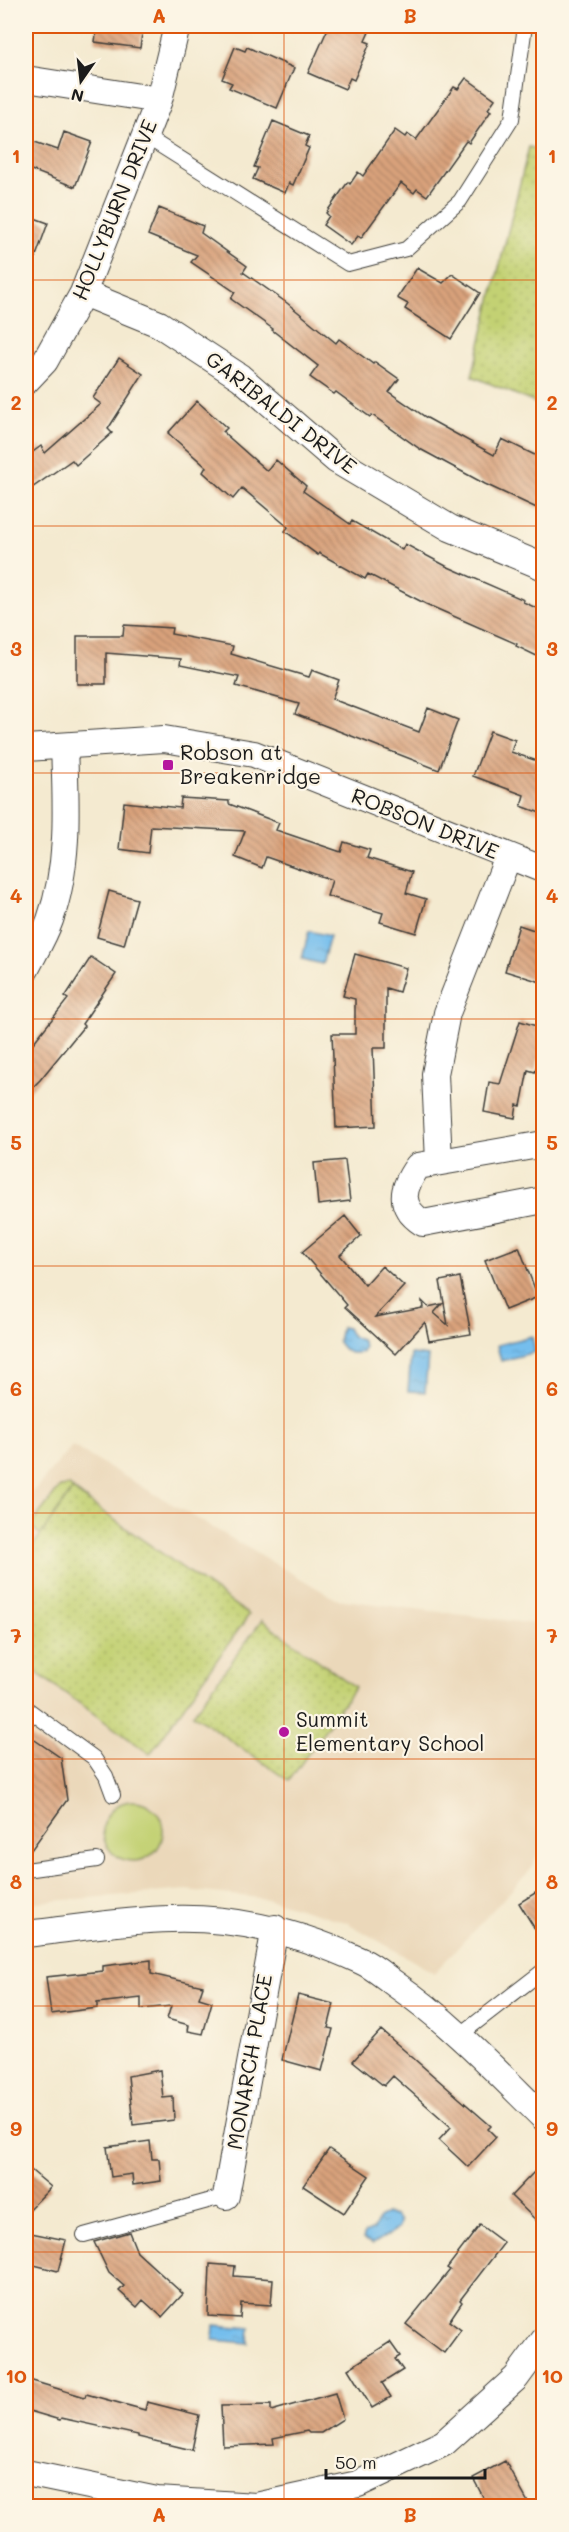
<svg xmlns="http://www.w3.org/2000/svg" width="569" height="2532" viewBox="0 0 569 2532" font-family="Mali,sans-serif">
  <defs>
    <pattern id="park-dots" width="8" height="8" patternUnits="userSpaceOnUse" patternTransform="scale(1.5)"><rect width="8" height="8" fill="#c3d173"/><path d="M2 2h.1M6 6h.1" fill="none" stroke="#a7b363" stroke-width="1.8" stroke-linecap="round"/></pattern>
    <pattern id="water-ripples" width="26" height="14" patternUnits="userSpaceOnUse" patternTransform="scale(1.5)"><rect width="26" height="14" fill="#75beed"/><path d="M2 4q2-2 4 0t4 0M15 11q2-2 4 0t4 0" fill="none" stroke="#65a3cb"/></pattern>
    <pattern id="building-back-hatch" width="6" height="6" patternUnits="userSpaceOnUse" patternTransform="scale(1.5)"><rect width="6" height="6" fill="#d9a27c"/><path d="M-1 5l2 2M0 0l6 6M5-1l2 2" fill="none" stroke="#af8365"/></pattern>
  </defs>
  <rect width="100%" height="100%" fill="#fcf5e5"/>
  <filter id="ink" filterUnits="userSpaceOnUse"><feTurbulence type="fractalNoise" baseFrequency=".0167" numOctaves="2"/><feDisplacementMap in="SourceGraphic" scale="12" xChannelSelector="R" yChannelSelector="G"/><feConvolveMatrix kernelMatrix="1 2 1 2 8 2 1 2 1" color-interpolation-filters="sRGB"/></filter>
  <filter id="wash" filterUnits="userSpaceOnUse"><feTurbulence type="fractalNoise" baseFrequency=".008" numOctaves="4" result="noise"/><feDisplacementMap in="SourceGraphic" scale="24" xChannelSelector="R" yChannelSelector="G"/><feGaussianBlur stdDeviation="1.35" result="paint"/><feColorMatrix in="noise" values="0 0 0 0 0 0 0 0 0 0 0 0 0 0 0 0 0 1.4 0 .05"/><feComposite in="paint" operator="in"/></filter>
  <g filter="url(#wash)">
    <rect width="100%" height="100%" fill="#f4ead0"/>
    <!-- built -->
    <path fill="#ebd8ba" d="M72,1446L336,1599L543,1625V1838L532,1868L434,1973L346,1922L268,1899L187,1890L26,1903V1500Z"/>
    <!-- green -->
    <path fill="#c3d173" stroke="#707648" stroke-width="1.5" d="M69,1486L109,1517L46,1539L30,1526L60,1487Z
      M103 1831a30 30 0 1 1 60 0a30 30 0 1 1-60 0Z"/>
    <!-- park -->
    <path fill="url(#park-dots)" stroke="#707648" stroke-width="1.5" d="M529,147L543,150V406L472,376Z
      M72,1490L249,1615L150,1754L26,1665V1556Z
      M262,1620L355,1687L289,1781L193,1714Z"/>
    <!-- water -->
    <path fill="url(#water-ripples)" stroke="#486d84" stroke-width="1.5" d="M309,931L330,936L322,964L302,959Z
      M341,1327L347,1328C350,1336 354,1338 361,1340L364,1346L362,1352C349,1355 345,1352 338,1342Z
      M532,1336L535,1352L501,1361L497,1345Z
      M411,1354L428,1356L425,1392L408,1391Z
      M387,2214L395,2216L400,2221L399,2228L373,2244L363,2239L365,2233L374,2229L379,2218Z
      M214,2325L250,2328L249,2343L213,2340Z"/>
    <g id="blocks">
      <!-- building -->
      <path fill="url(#building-back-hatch)" d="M97,26H143L140,48L95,42Z
        M329,26H356L369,32L365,41L370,43L354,80L350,78L345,89L308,73Z
        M235,47L245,51L247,47L294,68L277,108L229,88L232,83L222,79Z
        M466,78L495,99L488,109L491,111L469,143L466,141L427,196L417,189L414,193L401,183L361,238L358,236L351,245L323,225L329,216L326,213L348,182L350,184L358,172L363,176L395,130L405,137L407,134L416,140L454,87L458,89Z
        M273,121L309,136L305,146L309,148L293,185L289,183L285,193L253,179L258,168L254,167Z
        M64,132L92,142L75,187L26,168V139L58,150Z
        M159,208L203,226L201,233L247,266L243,272L287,303L336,343L339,339L373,364L375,362L399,379L389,392L427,418L494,455L502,439L543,459V511L485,484L420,449L372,415L370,417L336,392L334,394L310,377L318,366L272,330L273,329L231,299L235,292L191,262L197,255L148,235Z
        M26,215L48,223L28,278H26Z
        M417,268L443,283L452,274L480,293L451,339L405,309L408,304L397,298Z
        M119,358L143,374L108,429L112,433L76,465L72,460L26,492V457L41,446L45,453L101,404L93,398Z
        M197,401L227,428L223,432L267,471L276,460L306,486L303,491L350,524L352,521L402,550L405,544L446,566L524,600L523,602L543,611V659L516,646L517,644L426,604L368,574L365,579L319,553L318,555L285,531L288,527L242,488L233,499L203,472L206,467L168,433Z
        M124,625L172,628L171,634L233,646L231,654L309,677L312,670L339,680L332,699L419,732L428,708L458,720L439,770L295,714L299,704L236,686L239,677L180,665L181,659L106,653V684H77V636H123Z
        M490,731L515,740L511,752L543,763V814L521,806L524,795L473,776Z
        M181,798L229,801V804L279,823L276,830L341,852L344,842L370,850L367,858L412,872L406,893L426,899L416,933L380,922L383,913L327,896L332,880L266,857L262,868L235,857L245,831L151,826L148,853L119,849L124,802L180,808Z
        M109,891L137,899L124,945L97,937Z
        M519,925L543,933V973L541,982L505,971Z
        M355,954L406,968L399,992L386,988V1048H373L376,1126L336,1128L332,1034H355V999L343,996Z
        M91,957L116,974L82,1024L84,1026L40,1080L26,1094V1052L68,999L65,997Z
        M520,1021L543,1028V1047L535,1072L528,1070L521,1106L517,1105L515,1118L484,1112L489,1082L500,1084Z
        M345,1160L350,1201L318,1205L314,1163Z
        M345,1216L361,1236L340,1255L365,1285L382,1266L404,1286L375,1317L423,1308L422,1301L428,1307L442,1304L434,1313L448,1325L440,1281L460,1277L471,1334L429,1341L425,1322L396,1354L345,1307L347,1305L302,1252Z
        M519,1247L538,1297L505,1310L485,1260Z
        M26,1734L61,1758L67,1800L26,1857Z
        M543,1888V1942L519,1903Z
        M151,1960V1974L203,1986L199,1998L212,2002L203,2034L188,2031L189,2025L167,2019L171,2006L141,2009V1998L97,2003V2008L51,2014L46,1977L103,1971V1966Z
        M298,1995L334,2004L328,2028L333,2029L322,2071L282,2060Z
        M381,2030L491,2126L488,2129L496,2137L468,2167L439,2140L451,2127L393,2076L384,2086L353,2061Z
        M160,2070L163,2098L173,2097L174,2120L133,2125L128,2076Z
        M150,2141L152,2159H159L161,2181L133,2185L132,2174L111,2177L107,2147Z
        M329,2149L369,2176L344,2213L303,2186Z
        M26,2166L51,2187L26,2213Z
        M534,2172L543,2181V2227L511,2196Z
        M480,2225L504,2243L460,2300L462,2302L449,2321L461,2330L444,2353L406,2324L450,2270L447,2268Z
        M26,2232L66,2240L58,2271L26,2263Z
        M129,2232L137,2252L183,2294L162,2317L143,2300L137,2307L119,2291L124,2286L109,2273L94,2242Z
        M210,2264L235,2266L234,2276L273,2279L271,2305L241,2303L240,2318L208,2316Z
        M390,2342L400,2356L395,2359L403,2370L382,2383L391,2397L372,2408L348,2369Z
        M26,2379L85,2397L86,2394L145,2410L147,2402L199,2415L192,2450L138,2437V2435L61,2418L60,2420L26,2410Z
        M335,2393L343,2419L321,2433H309L307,2431L273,2438L274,2444L223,2446L221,2406L271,2405V2411Z
        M505,2461L530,2506H488L473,2478Z"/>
    </g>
  </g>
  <g filter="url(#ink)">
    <use href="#blocks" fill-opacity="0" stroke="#3c3b37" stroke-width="1.5"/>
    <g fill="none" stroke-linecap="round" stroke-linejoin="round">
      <!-- service casing -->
      <g stroke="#3c3b37" stroke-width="16">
        <path id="service" d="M145,136L348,264L406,249L460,201L512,119L525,26
          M26,1708L94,1758L106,1776L113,1795
          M26,1870L97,1860
          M460,2035L544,1970
          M84,2235L226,2196"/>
      </g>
      <!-- minor casing -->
      <g stroke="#3c3b37" stroke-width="28">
        <path id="minor" d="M26,79L159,100
          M83,293L159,324L240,377L336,460L450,528L544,567
          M26,381L45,361L83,293L159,100L177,26
          M26,748L164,739L254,754L544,870
          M26,969C34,953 44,937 50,920C70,864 66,804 64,746
          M544,1144L418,1166C402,1188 397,1206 423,1223L544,1200
          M439,1162L435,1074L447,1013L508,857
          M26,1934C73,1929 123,1920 171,1919C237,1917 301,1933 361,1961C373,1966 384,1976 395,1984C450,2022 496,2071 544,2118
          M226,2196L275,1928
          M26,2473L157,2500L256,2506L358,2484L444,2443L516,2378L544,2340"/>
      </g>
      <!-- service -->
      <use href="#service" stroke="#fff" stroke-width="14"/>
      <!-- minor -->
      <use href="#minor" stroke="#fff" stroke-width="26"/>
    </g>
  </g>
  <!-- grid -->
  <path fill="none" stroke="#de560d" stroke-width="1.5" stroke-opacity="0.55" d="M284,26V2506M26,280H544M26,526H544M26,773H544M26,1019H544M26,1266H544M26,1513H544M26,1759H544M26,2006H544M26,2252H544"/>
  <!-- markers -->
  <g fill="#b5179e" stroke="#fcf5e5" stroke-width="2">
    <rect x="162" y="759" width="12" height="12" rx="3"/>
    <circle cx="284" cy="1732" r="6"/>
  </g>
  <g text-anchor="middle" stroke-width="4.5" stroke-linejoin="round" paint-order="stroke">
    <!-- street labels -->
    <g font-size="21" fill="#1c1c1c" stroke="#fcf5e5">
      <text transform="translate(115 210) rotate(-68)" y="7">HOLLYBURN DRIVE</text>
      <text transform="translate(281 413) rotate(38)" y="7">GARIBALDI DRIVE</text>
      <text transform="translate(425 824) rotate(22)" y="7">ROBSON DRIVE</text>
      <text transform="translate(250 2062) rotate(-80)" y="7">MONARCH PLACE</text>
    </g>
    <!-- poi labels -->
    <g font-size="21" fill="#1c1c1c" stroke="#fcf5e5" text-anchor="start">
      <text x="180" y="760">Robson at<tspan x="180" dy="24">Breakenridge</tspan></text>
      <text x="296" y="1727">Summit<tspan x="296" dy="24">Elementary School</tspan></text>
    </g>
  </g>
  <!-- margin -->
  <rect width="569" height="2532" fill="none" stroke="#fcf5e5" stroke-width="66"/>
  <!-- north arrow -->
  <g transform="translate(81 81) rotate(194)" stroke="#fcf5e5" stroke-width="4.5" paint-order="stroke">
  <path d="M0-4.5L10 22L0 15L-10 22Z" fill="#1c1c1c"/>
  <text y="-9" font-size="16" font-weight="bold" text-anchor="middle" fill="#1c1c1c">N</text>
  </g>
  <!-- scale -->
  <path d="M326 2469v9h159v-9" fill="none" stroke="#1c1c1c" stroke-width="3"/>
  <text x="335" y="2469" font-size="18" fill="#1c1c1c" stroke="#fcf5e5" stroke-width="4.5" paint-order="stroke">50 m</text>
  <rect x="33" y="33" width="503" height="2466" fill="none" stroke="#de560d" stroke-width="2"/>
  <g font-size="20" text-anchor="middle" font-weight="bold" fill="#de560d">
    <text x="159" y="23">A</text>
    <text x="410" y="23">B</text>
    <text x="16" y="163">1</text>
    <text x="552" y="163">1</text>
    <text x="16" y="410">2</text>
    <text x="552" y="410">2</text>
    <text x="16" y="656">3</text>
    <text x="552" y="656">3</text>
    <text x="16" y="903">4</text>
    <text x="552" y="903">4</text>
    <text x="16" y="1150">5</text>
    <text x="552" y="1150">5</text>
    <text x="16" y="1396">6</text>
    <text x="552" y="1396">6</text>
    <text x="16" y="1643">7</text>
    <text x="552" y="1643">7</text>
    <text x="16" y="1889">8</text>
    <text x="552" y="1889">8</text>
    <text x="16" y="2136">9</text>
    <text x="552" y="2136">9</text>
    <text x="16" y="2383">10</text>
    <text x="552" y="2383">10</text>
    <text x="159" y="2522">A</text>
    <text x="410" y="2522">B</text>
  </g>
</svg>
